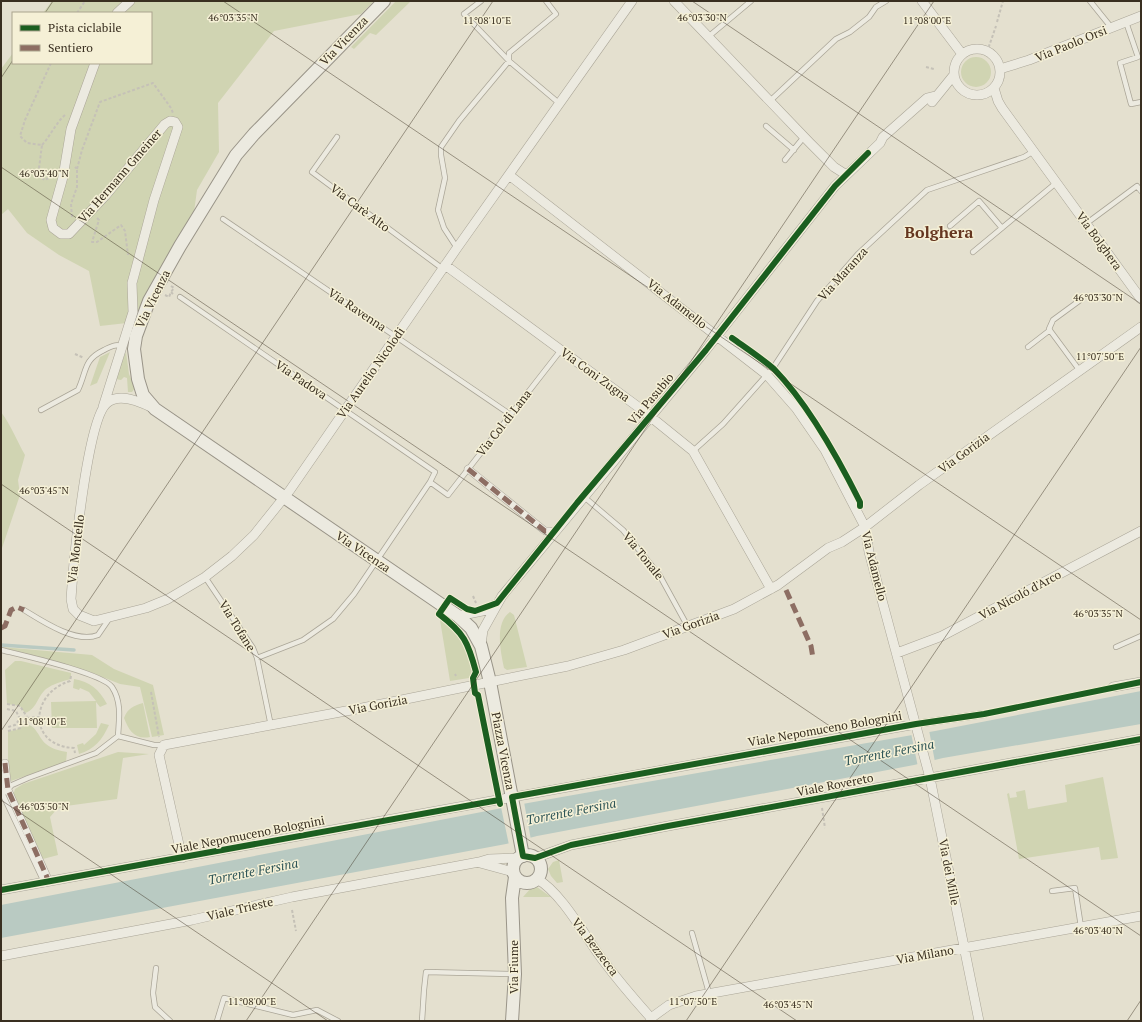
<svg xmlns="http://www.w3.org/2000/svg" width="1142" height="1022" viewBox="0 0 1142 1022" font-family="'PT Serif',serif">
  <rect width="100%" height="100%" fill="#e4e0cf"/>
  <!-- green -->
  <path fill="#d0d4b2" d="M52,1H374L361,14L274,31L218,103L219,152L197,190L194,212L136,322L100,326L89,271L59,255L27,233L8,209L1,215V69L13,53V63H151V13H43Z
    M396,1H411L376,35L370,33L354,49L351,47Z
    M961 72a15 15 0 1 1 30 0a15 15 0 1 1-30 0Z
    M110,352L97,383L90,386L100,357Z
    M126,352L129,374L135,388L132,392H128L127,378L124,377L121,380L115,379Z
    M1,412C11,425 17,441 25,455L18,480L20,495L1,551Z
    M510,612L514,615L527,667L507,670L504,668C501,653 494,623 510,612Z
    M440,620C461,630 470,651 474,673L469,678L450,681Z
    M2,647L92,655L114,669L153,685L164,735L152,737L140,687L120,684L90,672Z
    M15,661H21L71,673V679C62,681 53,684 46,689C37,697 37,709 25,713L20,706L7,704L5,670Z
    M74,679C90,682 99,689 107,704L100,707L96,702L97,728H52L51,702L96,701L89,692L80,688L79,690L73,688Z
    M143,703L150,737C135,740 129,731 124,718C128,708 133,706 143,703Z
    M101,723L109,725C102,740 95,749 79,754L77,745L83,743L84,745L96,734Z
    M26,724C37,726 38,737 46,744C52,749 60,751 67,752L66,762L11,781L8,763V731L16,730Z
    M118,752L149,754L123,758L117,799L66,806L57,809L50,817L58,855L43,859L13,796L15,789L23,784Z
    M1103,777L1118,858L1101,860L1099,847L1019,859L1007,794L1009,793L1010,798L1017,797L1016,792L1025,790L1028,809L1067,802L1065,785Z
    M559,860L563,882L557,883L551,876L548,869L553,862Z
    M537,887L551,897H523L531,888Z"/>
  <!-- water -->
  <path fill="#b9cac2" d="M1141,691V724L943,758L914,765L537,836L506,844L1,938V905L528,803L935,731Z"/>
  <!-- pier -->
  <path fill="#e4e0cf" d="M929,730L935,762L918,767L911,733Z
    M524,802L531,840L509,845L501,807Z"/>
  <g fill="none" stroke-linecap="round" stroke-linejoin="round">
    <!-- stream -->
    <path stroke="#b9cac2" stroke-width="3.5" d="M1,645L74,650"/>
    <!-- service casing -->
    <g stroke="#aaa597" stroke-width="6">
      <path id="service" d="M546,1L556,14L509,53V61L560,104
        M1090,1L1111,27
        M1126,22L1138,57L1120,63L1131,104L1141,102
        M708,37L751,1
        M770,101L836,39L850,32L869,17L876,7L886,1
        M766,126L794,150
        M337,137L312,172L443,269
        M785,160L804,137
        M223,219L511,415
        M1087,223L1137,186L1141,191
        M950,226L979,201L1002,228
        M457,248L444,228L438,210L445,178L441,155V147L459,121L509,61L464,14L481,1
        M973,252L1056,183
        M180,297L435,472L430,482L448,495L561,350
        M1079,301L1053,320L1049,329L1080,371
        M1028,347L1050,330
        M41,410L78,390C87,371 83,360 104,350C110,347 114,344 122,346
        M693,451L723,424L773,368L817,301L858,254L927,190L1024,157L1034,151
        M583,496L623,530L660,576L688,627
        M205,577L253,648L257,658L271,726
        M24,610C42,621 76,644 98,635L109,619
        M1116,647L1141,636
        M1,650C21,655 102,673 112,687C122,702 119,720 118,736L96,753L28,778L12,785L1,796
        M257,658L303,640L333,619L354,594L430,482
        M984,714L1113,687
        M118,736L154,745H164
        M1,773L3,795L44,882
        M1052,891L1075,888L1081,927
        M692,933L709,993
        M156,968L153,993L155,1007L170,1021
        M217,1021L224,998L293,1015L317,1010L338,1021
        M422,1021L424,990L426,972L514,974"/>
    </g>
    <!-- pedestrian casing -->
    <g stroke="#aaa597" stroke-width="8">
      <path id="pedestrian" d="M468,469L545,531H550L553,533
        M916,724L984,714
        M5,763L8,790L47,877L45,883"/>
    </g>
    <!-- minor casing -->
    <g stroke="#aaa597" stroke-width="10">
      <path id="minor" d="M674,1L810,143L834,167L845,174
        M922,1L962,54
        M117,13L130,1
        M954 72a23 23 0 1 1 46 0a23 23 0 1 1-46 0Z
        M95,63L71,129L63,177L51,220L53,228L61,234H69L105,196L165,124L170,121L175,122L178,127L154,200L135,272L132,283L133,312L103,407
        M1000,69L1029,60L1141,16
        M994,88L998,101L1002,108L1141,299
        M932,102L953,76
        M509,175L767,375L796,408L825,450L865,527L869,552L930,778L979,1021
        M445,265L641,409L693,451L771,589
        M153,408C141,402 119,392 107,403C87,419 73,568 71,599L73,609L79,615L94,621L146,608L168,599L205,577L232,556L254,535L290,490L457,248L632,1
        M458,616L487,610L494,605
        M481,645L483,630L502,596L706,350L835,186L880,143L883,137L927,98L935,96
        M897,653L942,636L1141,531
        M1113,687L1141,682
        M182,858L159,755L164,745L362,708L568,666L624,650L734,609L778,585L828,548L842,542L865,527L919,485L1141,327
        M535,858L571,845L668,826L1141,739
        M480,863L513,872
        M537,879C561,892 585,936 602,959C617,979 634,999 651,1018
        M1,890L916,724
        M1,956L192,920L292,897L479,862L489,859L519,858
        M650,1021L651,1018L669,1005L696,996L1141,916"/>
    </g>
    <!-- secondary casing -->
    <g stroke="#999488" stroke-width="14">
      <path id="secondary" d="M384,1L254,134L236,155L180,246L149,301L136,336L134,349L138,379L143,395L155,409L458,616L471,628L481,646L490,682L523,856
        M513 869a14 14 0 1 1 28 0a14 14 0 1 1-28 0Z
        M512,1021L515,974L512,898L515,877"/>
    </g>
    <!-- path -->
    <path stroke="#c5c1b7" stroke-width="2" stroke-dasharray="3 2" stroke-linecap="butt" d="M77,13L85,1
      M997,22L1003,1
      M987,52L996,26
      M51,63L25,120L20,136L27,143L42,145L38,176L45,180L54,175
      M926,67L934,69
      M42,145C51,135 55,124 65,115
      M77,169L82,150L100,102L153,83L171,108L173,113
      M72,217L71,204L77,187V169L75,167
      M97,218L99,220L92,242H97L121,225L125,231L128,255
      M171,286L174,288L171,292
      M165,295L169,297L171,292L173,294
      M75,354L84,358
      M473,596L476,603
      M455,674L456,676
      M71,676L70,681C29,694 28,746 74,748L75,753
      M151,692L159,737
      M7,704L20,706L27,717
      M7,709L16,711L20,719L15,725L8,727
      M8,731L21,728L27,718L39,717
      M822,808L825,828
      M292,910L296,931"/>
    <!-- service -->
    <use href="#service" stroke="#eceae0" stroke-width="4.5"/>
    <!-- pedestrian -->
    <use href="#pedestrian" stroke="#eceae0" stroke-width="7"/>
    <!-- minor -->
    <use href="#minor" stroke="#eceae0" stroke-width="9"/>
    <!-- secondary -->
    <use href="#secondary" stroke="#eceae0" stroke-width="12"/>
    <!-- quiet -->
    <path stroke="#8d6e63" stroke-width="5" stroke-dasharray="10 5" stroke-linecap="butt" d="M468,469L545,531H550L553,533
      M786,590L811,646L813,658
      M1,628L5,626L11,610L17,607L24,610
      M5,763L8,790L47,877L45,883"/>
    <!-- cycleway casing -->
    <g stroke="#f5f0d6" stroke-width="8">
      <path id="cycleway" d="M732,338C746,348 761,358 774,369C808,404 838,458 860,502V506
        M1141,682L984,714L916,724L512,797L523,856L535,858L571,845L668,826L1141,739
        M500,804L478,695L475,693L473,678L476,672C468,642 464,633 439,614L450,598L467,609L475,611L497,603L577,503L706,350L835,186L868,153
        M1,890L499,800"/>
    </g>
    <!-- cycleway -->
    <use href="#cycleway" stroke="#1b5e20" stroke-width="6"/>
  </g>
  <!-- ticks -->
  <path fill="none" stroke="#392f20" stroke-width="1" stroke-opacity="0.45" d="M223,1L1141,620M692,1L1141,304M45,13L53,1M1,78L13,60M1,167L1141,936M1,484L797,1021M1,731L493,1M1,800L328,1021M246,1021L934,1M686,1021L1141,347M1127,1021L1141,1000"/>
  <g text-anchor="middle" stroke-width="3" stroke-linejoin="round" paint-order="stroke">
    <!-- street labels -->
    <g font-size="12" fill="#392f20" stroke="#f5f0d6">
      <text transform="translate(344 41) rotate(-46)" y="4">Via Vicenza</text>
      <text transform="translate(1071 44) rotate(-22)" y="4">Via Paolo Orsi</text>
      <text transform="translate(120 176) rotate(-49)" y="4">Via Hermann Gmeiner</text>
      <text transform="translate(360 208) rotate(37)" y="4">Via Carè Alto</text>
      <text transform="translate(1099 241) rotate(54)" y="4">Via Bolghera</text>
      <text transform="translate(843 274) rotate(-48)" y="4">Via Maranza</text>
      <text transform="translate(153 299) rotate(-64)" y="4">Via Vicenza</text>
      <text transform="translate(677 304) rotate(38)" y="4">Via Adamello</text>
      <text transform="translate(357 310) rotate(34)" y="4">Via Ravenna</text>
      <text transform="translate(371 373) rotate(-55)" y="4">Via Aurelio Nicolodi</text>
      <text transform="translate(595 375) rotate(36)" y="4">Via Coni Zugna</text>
      <text transform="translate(301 380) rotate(34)" y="4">Via Padova</text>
      <text transform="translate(651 399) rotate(-50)" y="4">Via Pasubio</text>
      <text transform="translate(504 423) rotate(-52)" y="4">Via Col di Lana</text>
      <text transform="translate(964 453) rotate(-36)" y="4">Via Gorizia</text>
      <text transform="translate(76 549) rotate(-83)" y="4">Via Montello</text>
      <text transform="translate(363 552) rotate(34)" y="4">Via Vicenza</text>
      <text transform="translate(643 556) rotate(51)" y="4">Via Tonale</text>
      <text transform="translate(874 566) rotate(76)" y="4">Via Adamello</text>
      <text transform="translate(1020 595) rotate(-28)" y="4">Via Nicoló d'Arco</text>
      <text transform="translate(691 625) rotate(-20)" y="4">Via Gorizia</text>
      <text transform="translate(237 626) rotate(58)" y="4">Via Tofane</text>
      <text transform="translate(378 705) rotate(-11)" y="4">Via Gorizia</text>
      <text transform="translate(825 729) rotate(-10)" y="4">Viale Nepomuceno Bolognini</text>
      <text transform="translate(503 751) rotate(79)" y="4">Piazza Vicenza</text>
      <text transform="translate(835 785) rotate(-11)" y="4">Viale Rovereto</text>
      <text transform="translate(248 835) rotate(-11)" y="4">Viale Nepomuceno Bolognini</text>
      <text transform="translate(949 872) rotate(79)" y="4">Via dei Mille</text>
      <text transform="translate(240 909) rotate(-13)" y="4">Viale Trieste</text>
      <text transform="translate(595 947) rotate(53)" y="4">Via Bezzecca</text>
      <text transform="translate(925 955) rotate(-10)" y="4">Via Milano</text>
      <text transform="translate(514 967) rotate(-90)" y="4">Via Fiume</text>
    </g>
    <!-- water labels -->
    <g font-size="13" font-style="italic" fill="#2f5658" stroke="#f5f0d6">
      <text transform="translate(889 752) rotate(-11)" y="5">Torrente Fersina</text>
      <text transform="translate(571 811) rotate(-11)" y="5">Torrente Fersina</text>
      <text transform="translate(253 871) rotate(-11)" y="5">Torrente Fersina</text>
    </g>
    <!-- district labels -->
    <g font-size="16" font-weight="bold" fill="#653720" stroke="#f5f0d6">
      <text x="939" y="238">Bolghera</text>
    </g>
  </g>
  <g font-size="10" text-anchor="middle" fill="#392f20" stroke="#f5f0d6" stroke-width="3" stroke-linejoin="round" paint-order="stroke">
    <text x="702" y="21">46°03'30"N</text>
    <text x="233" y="21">46°03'35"N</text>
    <text x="487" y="24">11°08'10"E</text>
    <text x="927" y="24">11°08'00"E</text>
    <text x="44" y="177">46°03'40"N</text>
    <text x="1098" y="301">46°03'30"N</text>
    <text x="1100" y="360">11°07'50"E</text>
    <text x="44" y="494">46°03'45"N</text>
    <text x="1098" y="617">46°03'35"N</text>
    <text x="42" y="725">11°08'10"E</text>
    <text x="44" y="810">46°03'50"N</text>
    <text x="1098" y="934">46°03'40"N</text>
    <text x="252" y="1005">11°08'00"E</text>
    <text x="693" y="1005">11°07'50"E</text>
    <text x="788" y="1008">46°03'45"N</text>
  </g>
  <!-- border -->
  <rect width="1142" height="1022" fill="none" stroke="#392f20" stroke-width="4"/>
  <!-- legend -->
  <rect x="12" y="12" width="140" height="52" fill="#f5f0d6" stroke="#aaa38d"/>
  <rect x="20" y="25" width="20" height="6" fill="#1b5e20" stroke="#aaa38d"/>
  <text x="48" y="32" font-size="12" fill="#392f20">Pista ciclabile</text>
  <rect x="20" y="45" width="20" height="6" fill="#8d6e63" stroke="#aaa38d"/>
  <text x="48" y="52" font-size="12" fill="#392f20">Sentiero</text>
</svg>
